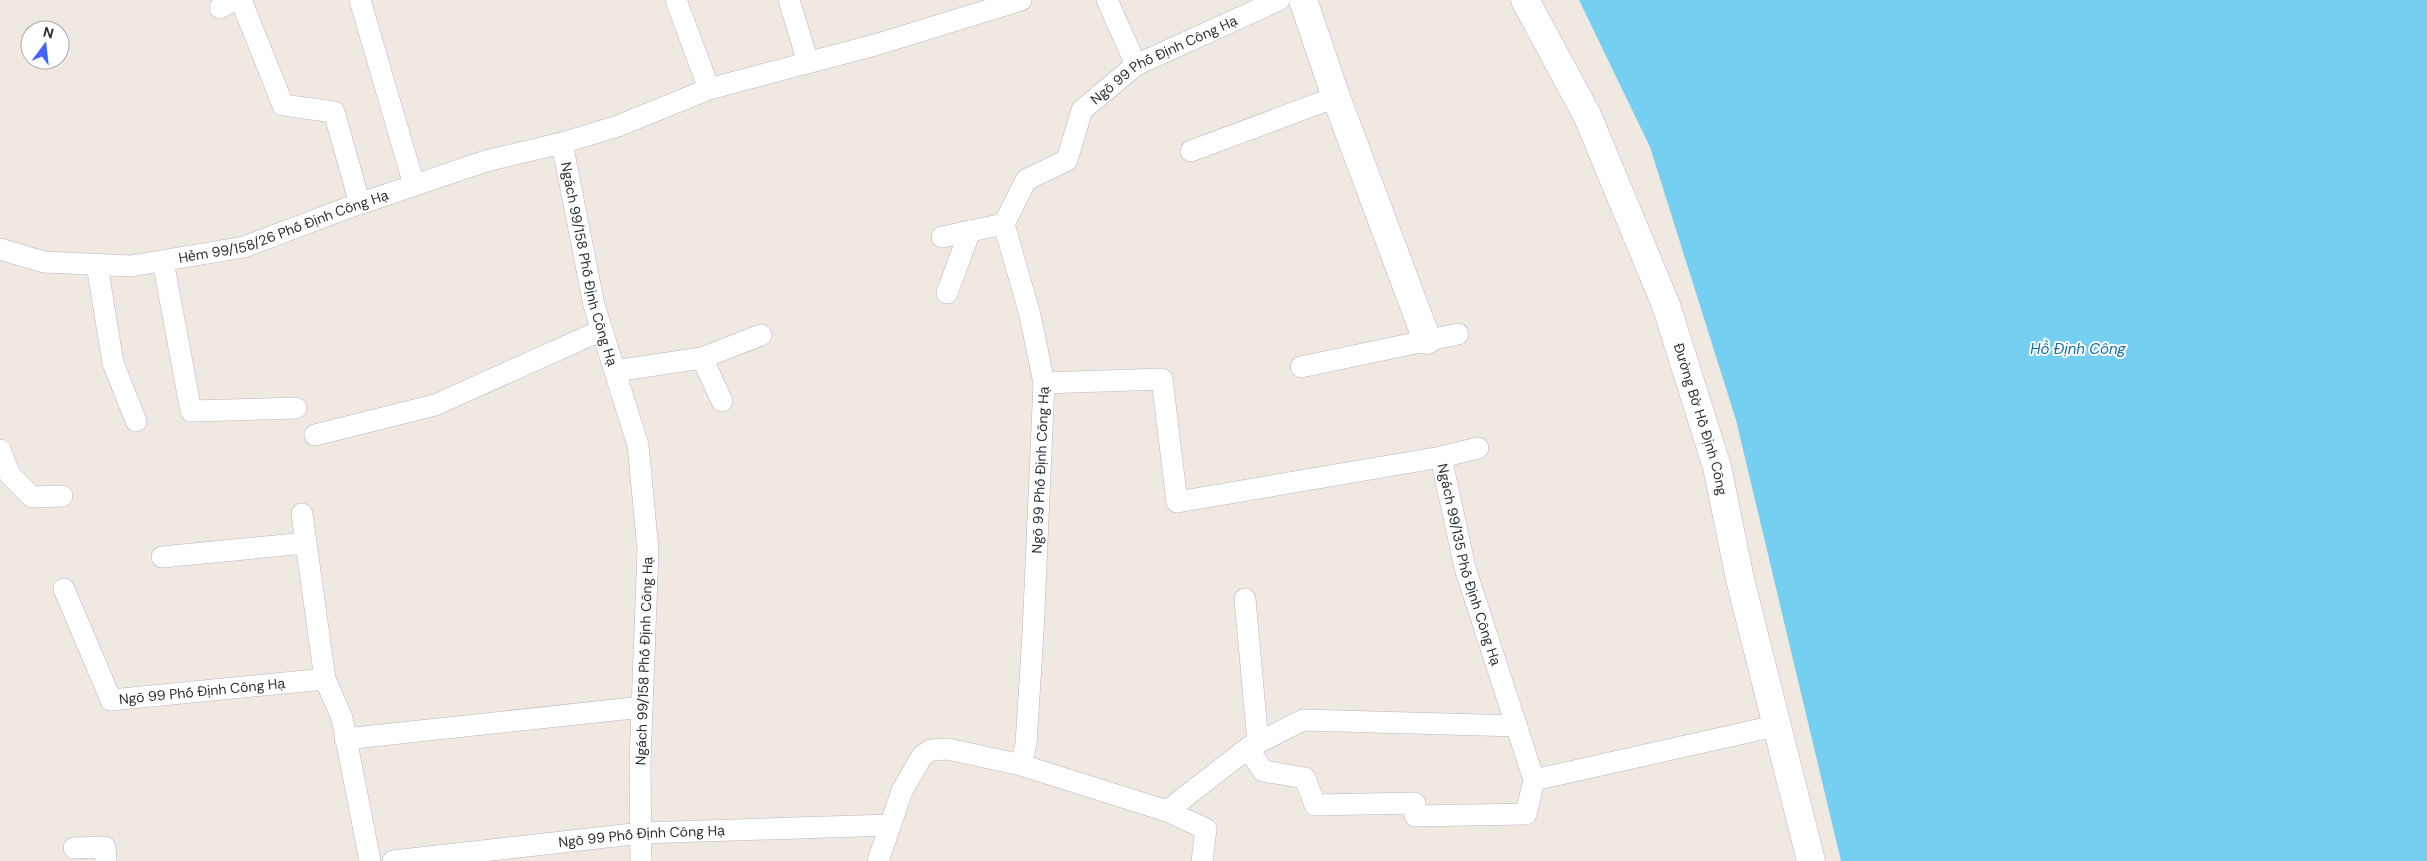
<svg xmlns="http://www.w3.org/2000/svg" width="2427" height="861" viewBox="0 0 2427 861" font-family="'DM Sans',sans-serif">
  <rect width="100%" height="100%" fill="#efe9e1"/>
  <!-- water -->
  <path fill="#75cff0" d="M1579,0H2427V861H1841L1736,420L1650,147Z"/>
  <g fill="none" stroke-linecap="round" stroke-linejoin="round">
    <!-- lane casing -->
    <g stroke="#b4b7c1" stroke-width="22">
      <g id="lane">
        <path d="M241,0L283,105L334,112L360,204"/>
        <path d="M360,0L414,185"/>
        <path d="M676,0L709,89"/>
        <path d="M789,0L808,62"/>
        <path d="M1107,0L1136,65"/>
        <path d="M220,8L234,0"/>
        <path id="s1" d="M562,143L594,305L638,445L648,550L640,762L641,861"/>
        <path d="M1191,151L1336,97"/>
        <path d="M942,237L1004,224"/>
        <path id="s2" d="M0,249L44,262L131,266L244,247L347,208L486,161L562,143L618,126L709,89L875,45L1021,0"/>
        <path d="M163,261L191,411L296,408"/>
        <path d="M97,265L113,363L136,421"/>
        <path d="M947,293L970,231"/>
        <path d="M702,358L722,401"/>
        <path d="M1301,367L1458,334"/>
        <path d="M615,371L702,358L761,335"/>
        <path id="s3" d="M1044,383L1162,379L1177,502L1441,457L1465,568L1534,780L1775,726"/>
        <path d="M315,435L435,405L602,330"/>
        <path d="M0,450L10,475L32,497L62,496"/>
        <path d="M1441,457L1478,448"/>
        <path d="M302,514L325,679"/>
        <path d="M162,557L306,543"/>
        <path id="s4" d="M64,589L111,700L325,679L342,718L370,861"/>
        <path d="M1245,599L1258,743"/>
        <path d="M345,739L642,707"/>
        <path d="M1248,748L1263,771L1305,778L1315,805L1415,803V816L1526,814L1534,780"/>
        <path id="s5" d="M1021,765L1026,744L1033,633L1044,383L1030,315L1004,224L1026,180L1067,160L1082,110L1136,65L1279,0"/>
        <path d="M1167,811L1248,748L1303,720L1517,726"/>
        <path d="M74,848L105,847L106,861"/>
        <path id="s6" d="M393,861L642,833L890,825"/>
        <path d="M878,861L902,791L922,756L931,750L948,749L1021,765L1167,811L1206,829L1202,861"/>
      </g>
    </g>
    <!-- street casing -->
    <g stroke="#b4b7c1" stroke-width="29">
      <g id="street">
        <path d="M1303,0L1336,97L1427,340"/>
        <path id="s7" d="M1525,0L1587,115L1666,305L1717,467L1740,579L1811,861"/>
      </g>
    </g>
    <!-- lane -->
    <use href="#lane" stroke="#fff" stroke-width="21"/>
    <!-- street -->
    <use href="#street" stroke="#fff" stroke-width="28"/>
  </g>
  <g text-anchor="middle" stroke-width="4" stroke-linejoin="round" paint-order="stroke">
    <!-- street labels -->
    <g font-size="14" fill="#2e2e2e" stroke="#fff">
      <text dy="5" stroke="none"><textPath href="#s5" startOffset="791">Ngõ 99 Phố Định Công Hạ</textPath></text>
      <text dy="5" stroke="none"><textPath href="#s2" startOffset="291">Hẻm 99/158/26 Phố Định Công Hạ</textPath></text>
      <text dy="5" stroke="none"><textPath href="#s1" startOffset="124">Ngách 99/158 Phố Định Công Hạ</textPath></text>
      <text dy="5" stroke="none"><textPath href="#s7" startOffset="456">Đường Bờ Hồ Định Công</textPath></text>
      <text dy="5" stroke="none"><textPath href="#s5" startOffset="296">Ngõ 99 Phố Định Công Hạ</textPath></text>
      <text dy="5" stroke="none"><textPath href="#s3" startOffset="621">Ngách 99/135 Phố Định Công Hạ</textPath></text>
      <text transform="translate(644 661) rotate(-88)" y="5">Ngách 99/158 Phố Định Công Hạ</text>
      <text dy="5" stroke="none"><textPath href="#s4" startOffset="212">Ngõ 99 Phố Định Công Hạ</textPath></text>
      <text dy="5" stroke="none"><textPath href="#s6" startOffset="250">Ngõ 99 Phố Định Công Hạ</textPath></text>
    </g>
    <!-- water labels -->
    <g font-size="15" font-style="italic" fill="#0d6fa3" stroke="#fff">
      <text x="2078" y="354">Hồ Định Công</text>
    </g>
  </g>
  <!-- north arrow -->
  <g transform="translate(45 45) rotate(15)"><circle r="24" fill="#ffffff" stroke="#ababab"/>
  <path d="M0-4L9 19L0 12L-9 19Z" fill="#4264fb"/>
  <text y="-8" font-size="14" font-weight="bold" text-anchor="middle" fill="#2e2e2e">N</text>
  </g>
</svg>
